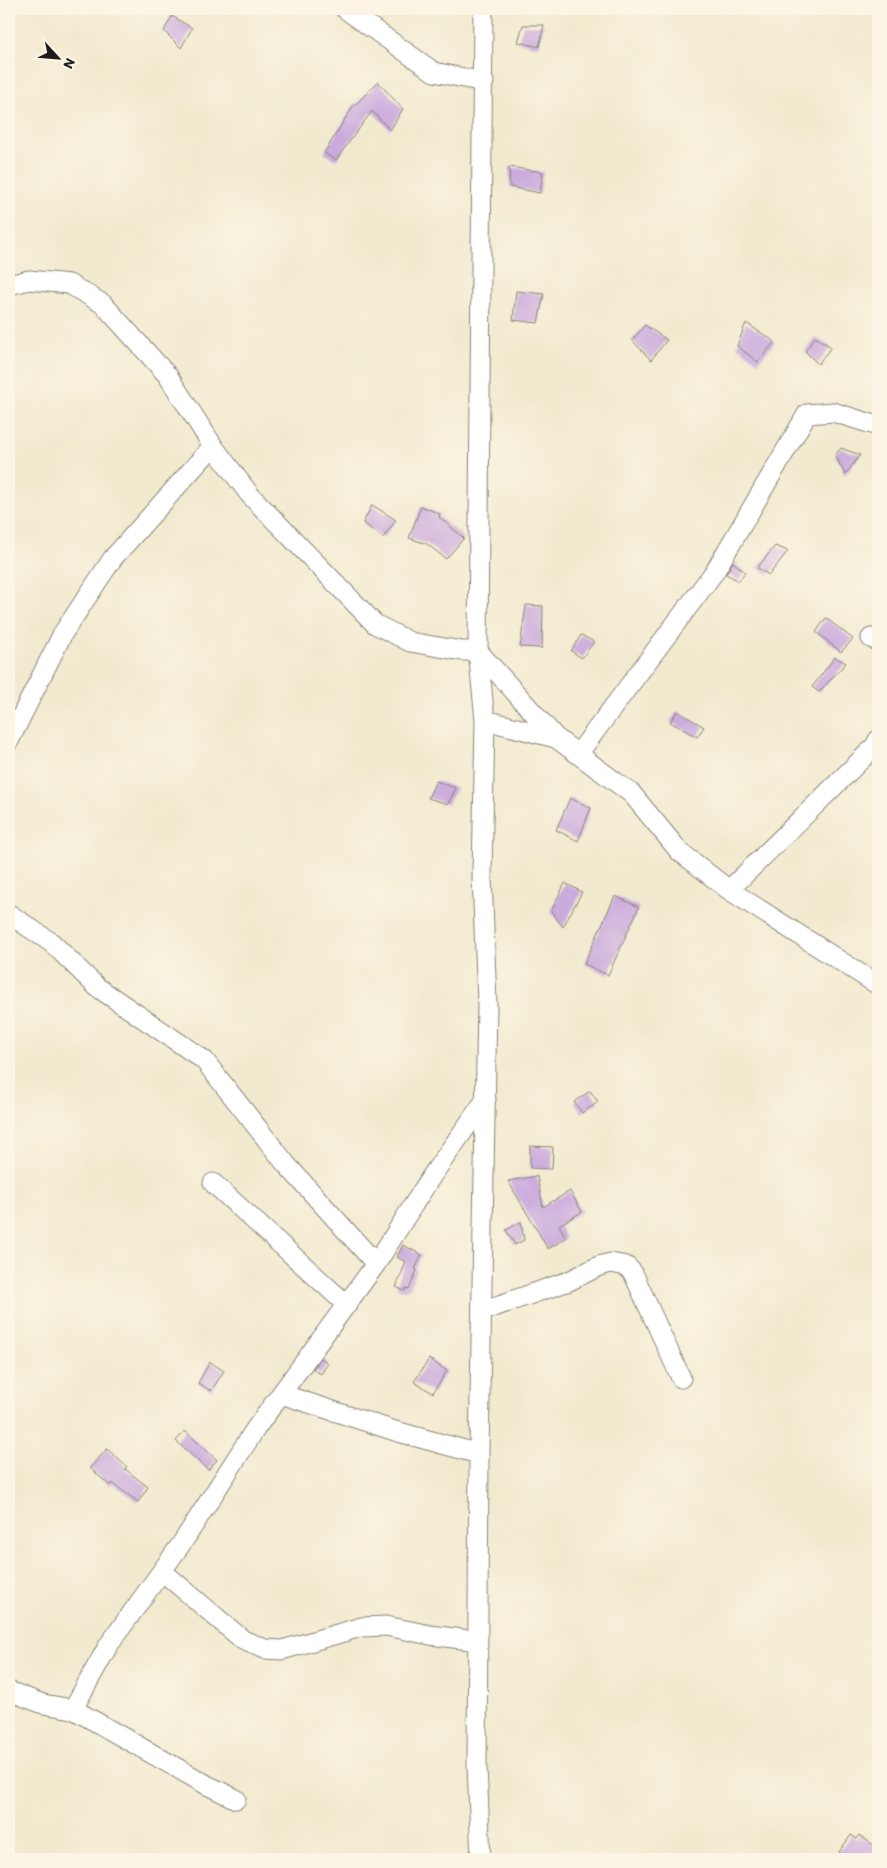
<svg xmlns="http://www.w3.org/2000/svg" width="887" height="1868" viewBox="0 0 887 1868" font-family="Itim,sans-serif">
  <rect width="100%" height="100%" fill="#fcf5e5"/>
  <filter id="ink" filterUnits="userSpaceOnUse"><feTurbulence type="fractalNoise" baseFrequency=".02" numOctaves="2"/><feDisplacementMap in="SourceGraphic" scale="10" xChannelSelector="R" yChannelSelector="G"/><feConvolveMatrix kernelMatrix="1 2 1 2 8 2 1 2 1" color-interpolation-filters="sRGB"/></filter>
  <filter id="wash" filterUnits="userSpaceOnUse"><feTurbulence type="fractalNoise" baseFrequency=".0096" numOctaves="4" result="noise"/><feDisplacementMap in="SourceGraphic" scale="20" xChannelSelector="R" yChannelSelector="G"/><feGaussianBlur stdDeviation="1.12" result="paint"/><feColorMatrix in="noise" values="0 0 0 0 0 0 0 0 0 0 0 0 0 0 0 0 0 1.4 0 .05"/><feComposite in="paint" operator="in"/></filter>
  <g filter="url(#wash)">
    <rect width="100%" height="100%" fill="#f2eacf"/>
    <g id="blocks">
      <!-- building -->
      <path fill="#cbabdd" d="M172,16L192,28L181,48L164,31Z
        M523,25H544L539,47L518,42Z
        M378,82L403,109L390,130L372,111L336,160L324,153L355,103L356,104Z
        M509,167L543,172L540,193L510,187Z
        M516,291L544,294L538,323L513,320Z
        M746,323L775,342L758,362L737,346Z
        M645,325L667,340L651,360L632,340Z
        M815,337L831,347L818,364L805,351Z
        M841,448L860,455L845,475L835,455Z
        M372,505L396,520L383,538L363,523Z
        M421,506L440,514L439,517L464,538L446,559L427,544L409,538Z
        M775,546L788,551L769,575L757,568Z
        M733,562L745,572L739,581L726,574Z
        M526,605L543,606L542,648L520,647Z
        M826,618L853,639L841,652L816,632Z
        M581,635L594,642L582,658L571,651Z
        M835,657L846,663L819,692L812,687Z
        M677,711L704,727L697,737L670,722Z
        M436,781L456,788L448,804L428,798Z
        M570,798L591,808L578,841L556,830Z
        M565,883L582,892L563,927L551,911Z
        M615,896L639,907L608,975L584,964Z
        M590,1091L598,1102L582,1113L574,1102Z
        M530,1146L553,1147L552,1169L530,1168Z
        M537,1176L543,1207L570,1191L582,1212L559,1225L566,1238L548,1249L508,1181Z
        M521,1222L524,1240L515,1245L506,1230Z
        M403,1245L422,1255L415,1269L417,1270L409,1289L406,1288L405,1291L396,1287L406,1262L397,1257Z
        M321,1358L328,1363L321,1374L313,1369Z
        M429,1359L447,1371L433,1393L414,1382Z
        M210,1362L224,1371L211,1391L198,1383Z
        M185,1431L217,1460L208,1470L176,1441Z
        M107,1449L127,1467L125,1469L148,1487L138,1502L112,1483L110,1486L90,1468Z
        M851,1835L857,1839L859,1835L878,1848V1859H849L839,1852Z"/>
    </g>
  </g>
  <g filter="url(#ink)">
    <use href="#blocks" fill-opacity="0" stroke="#878376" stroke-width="1"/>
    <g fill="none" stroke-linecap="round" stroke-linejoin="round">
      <!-- minor casing -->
      <g stroke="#878376" stroke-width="21">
        <path id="minor" d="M345,9L434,72L484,82
          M9,285L29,280L69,284L103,304L168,376L213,446L250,495L375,624L410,642L462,651H478L556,738
          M871,638L878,641
          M485,720L556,738L632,794L679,851L729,890L878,985
          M9,741L63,633L113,558L213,446
          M578,754L715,571L807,414L833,412L878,426
          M729,890L875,746L878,740
          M9,914L52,943L97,987L204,1060L286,1164L376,1264
          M213,1183L347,1305
          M482,1311L569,1281L599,1266L611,1263L626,1266L633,1273L681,1378
          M281,1394L395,1431L479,1454
          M162,1571L243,1640L265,1649L282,1650L361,1627L386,1626L430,1635L478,1641
          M9,1691L43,1704L73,1709L207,1785L236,1799
          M73,1709L108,1646L184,1540L256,1428L376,1264L431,1177L486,1099
          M481,1859L477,1766L479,1454L487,1004L482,876L485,720L478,651L483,9"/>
      </g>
      <!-- minor -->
      <use href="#minor" stroke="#fff" stroke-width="19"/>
    </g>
  </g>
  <!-- margin -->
  <rect width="887" height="1868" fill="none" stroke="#fcf5e5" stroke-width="30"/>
  <!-- north arrow -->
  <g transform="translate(58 58) rotate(116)" stroke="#fcf5e5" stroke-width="4" paint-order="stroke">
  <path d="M0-4L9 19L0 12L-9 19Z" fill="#1c1c1c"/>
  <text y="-8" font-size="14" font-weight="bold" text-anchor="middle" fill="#1c1c1c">N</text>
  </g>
</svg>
